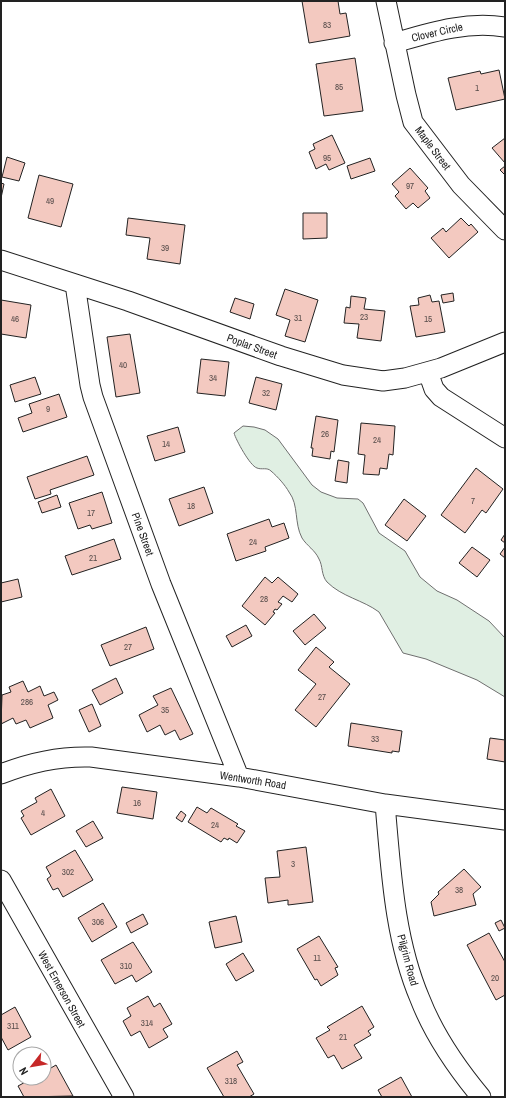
<svg xmlns="http://www.w3.org/2000/svg" width="506" height="1098" viewBox="0 0 506 1098" font-family="'Archivo Narrow',sans-serif">
  <rect width="100%" height="100%" fill="#fff"/>
  <!-- green -->
  <path fill="#e0efe3" stroke="#6f6f6f" d="M243,426L254,427L265,430L278,439L312,485L321,492L337,498L358,499L363,503L379,533L405,551L420,577L437,591L457,600L489,621L505,638V697L477,680L426,659L403,653L379,612C363,600 342,597 327,582C321,575 323,566 319,559C315,550 307,546 302,538C294,523 299,505 289,492C285,485 278,477 271,471C267,467 262,470 257,468C250,466 236,440 234,433Z"/>
  <!-- building -->
  <path fill="#f3c9c0" stroke="#222" d="M302,1H338L340,14L346,13L350,36L309,43Z
    M355,58L363,111L324,116L316,64Z
    M499,70L505,99L456,110L448,78L480,71L481,74Z
    M332,135L345,163L329,170L326,164L316,169L309,152L315,149L313,144Z
    M505,138V163L492,148Z
    M7,157L25,163L19,181L2,177Z
    M370,158L375,171L351,179L347,166Z
    M505,166V175L500,170Z
    M410,168L428,188L425,191L430,198L418,208L413,203L406,209L395,196L399,192L392,184Z
    M39,175L73,184L61,227L28,218Z
    M1,183L4,184L1,198Z
    M303,213H327V238L303,239Z
    M128,218L185,225L180,264L147,259L150,238L126,235Z
    M461,218L469,226L471,224L478,232L449,258L431,238L443,228L446,232Z
    M285,289L318,300L305,342L285,336L290,320L276,315Z
    M453,293L454,301L443,303L441,295Z
    M430,295L432,302L439,301L445,332L416,337L410,306L419,305L418,298Z
    M351,296L366,298L364,309L385,311L381,341L357,338L359,324L344,323L346,307L350,308Z
    M235,298L254,304L250,319L230,312Z
    M1,300L31,305L26,338L1,334Z
    M130,334L140,393L116,397L107,337Z
    M201,359L229,362L225,396L197,393Z
    M35,377L41,394L15,402L10,385Z
    M256,377L282,384L276,410L249,403Z
    M59,394L67,417L23,432L18,418L32,413L29,404Z
    M316,416L338,420L334,452L331,451L330,459L312,456L313,448H311Z
    M361,423L395,426L393,455L389,454L387,469L380,468L379,475L363,474L365,455L358,454Z
    M178,427L185,452L155,461L147,436Z
    M87,456L94,475L50,490L51,494L35,499L27,477Z
    M338,460L349,462L347,483L335,481Z
    M476,468L503,489L486,513L482,510L465,533L441,515Z
    M204,487L213,513L179,526L169,499Z
    M102,492L112,523L92,529L90,525L78,529L69,503Z
    M57,495L61,507L42,513L38,502Z
    M404,499L426,516L407,541L385,525Z
    M269,519L272,527L284,523L289,538L265,547L266,551L236,561L227,534Z
    M505,534V543L501,540Z
    M114,539L121,559L72,575L65,556Z
    M472,547L490,560L477,577L459,563Z
    M505,547V558L500,554Z
    M265,577L272,583L278,577L298,594L292,602L283,596L278,602L282,604L277,610L275,609L273,612L275,613L265,625L242,606Z
    M18,579L22,597L1,602V583Z
    M314,614L326,628L305,645L293,631Z
    M246,625L252,636L232,647L226,636Z
    M146,627L154,649L110,666L101,645Z
    M316,647L334,662L329,667L350,684L316,727L295,710L316,684L298,670Z
    M116,678L123,693L100,705L92,690Z
    M23,681L28,692L40,686L44,696L54,692L58,700L48,705L53,718L30,728L26,720L16,724L13,718L1,724L2,695L11,692L9,687Z
    M171,688L193,734L180,740L175,730L165,735L160,725L147,732L139,715L158,705L153,696Z
    M92,704L101,726L89,732L79,710Z
    M351,723L402,731L399,752L392,751V753L348,746Z
    M490,738L505,740V762L487,759Z
    M122,787L157,792L153,819L117,813Z
    M51,789L65,816L31,835L21,818L24,816L21,811L37,802L35,798Z
    M197,807L207,813L211,808L238,824L236,826L245,831L237,843L229,838L228,840L224,838L221,842L188,822Z
    M181,811L186,815L182,822L176,818Z
    M93,821L103,838L86,847L76,831Z
    M306,847L313,902L288,905V900L268,903L265,878L280,877L277,851Z
    M75,850L93,880L63,897L58,888L53,890L47,879L51,876L46,867Z
    M464,869L481,887L473,894L476,905L434,916L431,902L439,894L438,892Z
    M103,903L117,927L92,942L78,918Z
    M143,914L148,924L131,933L126,923Z
    M236,916L242,942L215,948L209,922Z
    M501,920L505,928L499,931L495,923Z
    M489,933L505,962V995L496,1000L467,945Z
    M319,936L338,967L335,968L338,975L321,986L317,979L315,980L297,949Z
    M133,942L152,972L136,982L132,975L115,984L101,960Z
    M243,953L254,971L236,981L226,964Z
    M148,996L154,1007L160,1003L172,1024L163,1029L168,1037L149,1048L140,1031L131,1036L123,1021L131,1016L127,1008Z
    M362,1006L374,1027L368,1031L371,1035L354,1045L362,1058L342,1069L334,1055L328,1058L316,1038L330,1030L327,1027Z
    M15,1007L31,1037L8,1050L1,1037V1015Z
    M237,1051L243,1062L237,1065L254,1094L249,1097H224L207,1068Z
    M56,1065L73,1096L24,1097L18,1086L33,1078H44V1072Z
    M401,1077L412,1097H382L378,1090Z"/>
  <g fill="none" stroke-linecap="round" stroke-linejoin="round">
    <!-- street casing -->
    <g stroke="#222" stroke-width="21">
      <path id="street" d="M386,1L406,95L413,122L461,185L505,230
        M394,43C432,32 466,21 505,27
        M1,260L128,301L281,356L343,375L383,381L405,378L441,368L505,342
        M75,284L90,385L93,397L161,584L239,777
        M428,372L434,389L441,397L505,438
        M1,774C31,762 59,756 91,757L239,777L385,804L505,820
        M385,804C391,869 394,938 420,999C434,1035 456,1067 481,1097
        M1,880L124,1097"/>
    </g>
    <!-- street -->
    <use href="#street" stroke="#fff" stroke-width="19"/>
  </g>
  <g text-anchor="middle" stroke-width="3" stroke-linejoin="round" paint-order="stroke">
    <!-- number labels -->
    <g font-size="9" fill="#564c4a">
      <text x="327" y="28">83</text>
      <text x="339" y="90">85</text>
      <text x="477" y="91">1</text>
      <text x="327" y="161">95</text>
      <text x="410" y="189">97</text>
      <text x="50" y="204">49</text>
      <text x="165" y="251">39</text>
      <text x="364" y="320">23</text>
      <text x="298" y="321">31</text>
      <text x="15" y="322">46</text>
      <text x="428" y="322">15</text>
      <text x="123" y="368">40</text>
      <text x="213" y="381">34</text>
      <text x="266" y="396">32</text>
      <text x="48" y="412">9</text>
      <text x="325" y="437">26</text>
      <text x="377" y="443">24</text>
      <text x="166" y="447">14</text>
      <text x="473" y="504">7</text>
      <text x="191" y="509">18</text>
      <text x="91" y="516">17</text>
      <text x="253" y="545">24</text>
      <text x="93" y="561">21</text>
      <text x="264" y="602">28</text>
      <text x="128" y="650">27</text>
      <text x="322" y="700">27</text>
      <text x="27" y="705">286</text>
      <text x="165" y="713">35</text>
      <text x="375" y="742">33</text>
      <text x="137" y="806">16</text>
      <text x="43" y="816">4</text>
      <text x="215" y="828">24</text>
      <text x="293" y="867">3</text>
      <text x="68" y="875">302</text>
      <text x="459" y="893">38</text>
      <text x="98" y="925">306</text>
      <text x="317" y="961">11</text>
      <text x="126" y="969">310</text>
      <text x="495" y="981">20</text>
      <text x="147" y="1026">314</text>
      <text x="13" y="1029">311</text>
      <text x="343" y="1040">21</text>
      <text x="231" y="1084">318</text>
    </g>
    <!-- street labels -->
    <g font-size="11" fill="#222" stroke="#fff">
      <text transform="translate(437 32) rotate(-13)" y="4">Clover Circle</text>
      <text transform="translate(433 148) rotate(53)" y="4">Maple Street</text>
      <text transform="translate(252 346) rotate(20)" y="4">Poplar Street</text>
      <text transform="translate(143 534) rotate(70)" y="4">Pine Street</text>
      <text transform="translate(253 780) rotate(9)" y="4">Wentworth Road</text>
      <text transform="translate(408 960) rotate(75)" y="4">Pilgrim Road</text>
      <text transform="translate(62 989) rotate(61)" y="4">West Emerson Street</text>
    </g>
  </g>
  <!-- border -->
  <rect width="506" height="1098" fill="none" stroke="#222222" stroke-width="4"/>
  <!-- north arrow -->
  <g transform="translate(32 1066) rotate(239)"><circle r="19" fill="#ffffff" stroke="#a7a7a7"/>
  <path d="M0-3L7 15L0 10L-7 15Z" fill="#c62828"/>
  <text y="-6" font-size="11" font-weight="bold" text-anchor="middle" fill="#222222">N</text>
  </g>
</svg>
